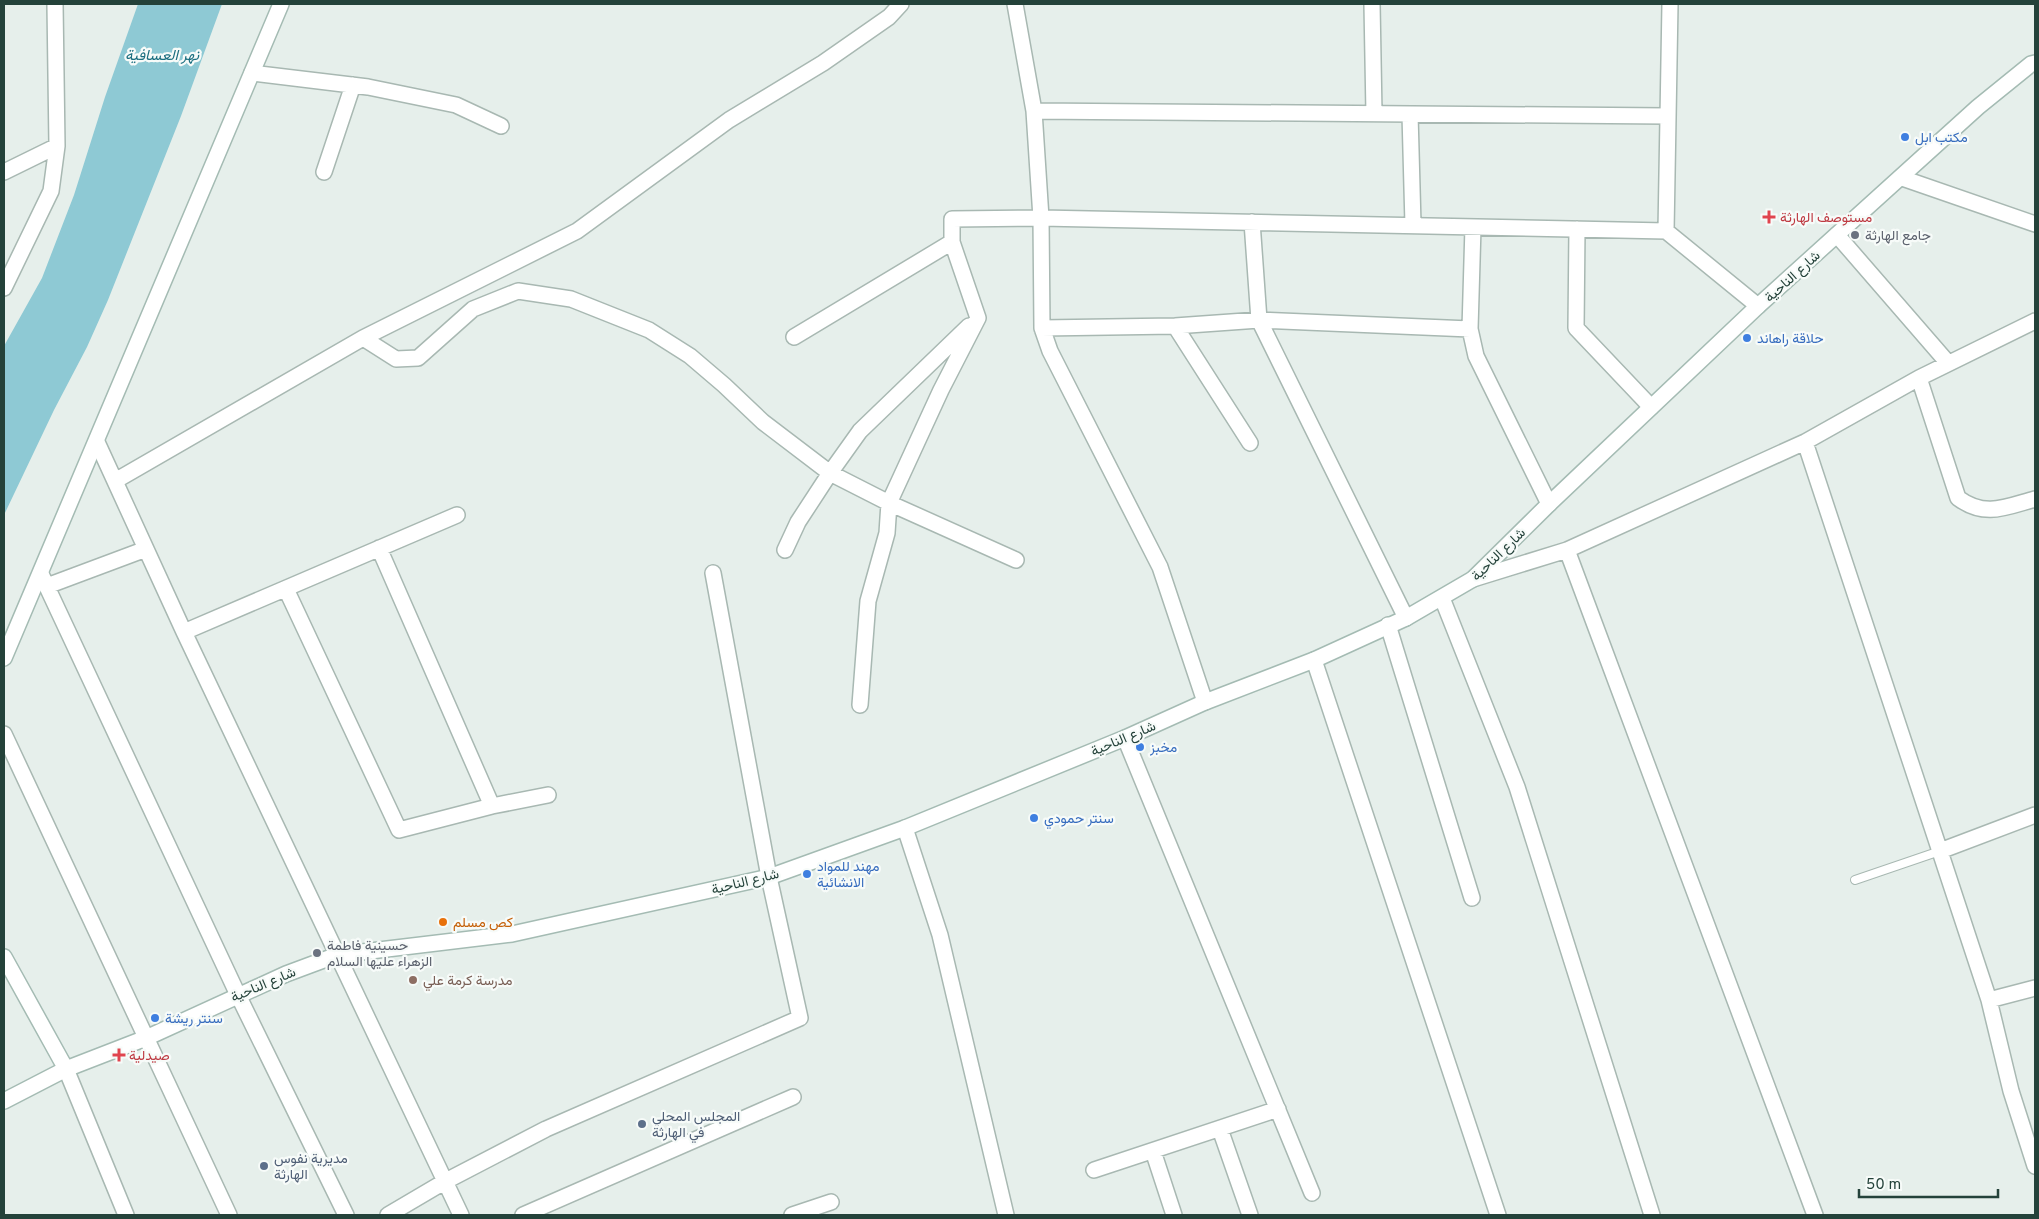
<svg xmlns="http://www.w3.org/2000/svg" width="2039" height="1219" viewBox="0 0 2039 1219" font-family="Overpass,Vazirmatn,sans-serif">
  <rect width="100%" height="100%" fill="#e6efeb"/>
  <!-- water -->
  <path fill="#8ec9d4" d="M138,4H222L181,116L108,300L87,347L54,410L4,515V346L42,278L74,195L105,97Z"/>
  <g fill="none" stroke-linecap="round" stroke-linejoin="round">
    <!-- lane casing -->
    <g stroke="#a8b8b2" stroke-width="10">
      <path id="lane" d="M1855,880L1940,851"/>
    </g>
    <!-- street casing -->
    <g stroke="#a8b8b2" stroke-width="18">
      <path id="street" d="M1015,4L1034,111L1041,218L1042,328L1050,351L1160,567L1205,702
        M1372,4L1374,114
        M1670,4L1666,231L1758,306
        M252,73L368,87L456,105L501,126
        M1034,111L1667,116
        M1410,114L1413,225
        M4,172L57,146
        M324,172L353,85
        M1902,178L2035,224
        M1252,222L1259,320L1406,618
        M1577,229L1576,328L1651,407
        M1837,235L1948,363
        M4,288L51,191L57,146L55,4
        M1175,326L1250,443
        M1042,328L1175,326L1259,320L1470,329L1476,356L1549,504
        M1470,329L1473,227
        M794,337L952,242
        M363,338L396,359L418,358L473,309L518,291L571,299L649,330L690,356L724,385L763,422L830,473L889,503L1016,560
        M1919,378L1958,498C1985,518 2006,507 2035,499
        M97,442L184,632L461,1215
        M1805,442L1989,1000L2011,1091L2035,1166
        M115,481L363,338L577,231L729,120L823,63L889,17L901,4
        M379,548L492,806
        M785,550L798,522L830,473L860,431L969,326
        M1567,550L1815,1215
        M41,574L238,995L346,1215
        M1473,579L1567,550L1805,442L1919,378L2035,321
        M47,586L146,549
        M286,589L399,830L492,806L548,795
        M1442,598L1517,787L1652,1215
        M1388,625L1472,898
        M184,632L457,515
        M1314,660L1498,1215
        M860,705L868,601L887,533L889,503L941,390L978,318L952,242V219L1041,218L1666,231
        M4,734L229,1215
        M1125,738L1312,1193
        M905,828L940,935L1006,1215
        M1940,851L2035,815
        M1989,1000L2035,988
        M66,1069L126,1215
        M1220,1129L1250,1215
        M1153,1151L1174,1215
        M1094,1170L1278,1109
        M388,1215L444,1182L546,1129L800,1018L769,877L713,573
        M523,1215L793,1097
        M792,1215L831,1202"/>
    </g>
    <!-- secondary casing -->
    <g stroke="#a4bbb3" stroke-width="18">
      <path id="secondary" d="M4,658L281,4
        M4,957L66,1069
        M4,1101L66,1069L146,1038L286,974L337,955L512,934L769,877L905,828L1125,738L1205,702L1314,660L1406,618L1473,579L1549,504L1758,306L1978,107L2031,64L2035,63"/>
    </g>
    <!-- lane -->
    <use href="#lane" stroke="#fff" stroke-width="8"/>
    <!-- street -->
    <use href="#street" stroke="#fff" stroke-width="15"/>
    <!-- secondary -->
    <use href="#secondary" stroke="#fff" stroke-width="15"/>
  </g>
  <!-- markers -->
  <g fill="#3f7fe0" stroke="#f7fbf9" stroke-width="2">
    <circle cx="1905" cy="137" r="5"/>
    <circle cx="1747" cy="338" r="5"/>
    <circle cx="1140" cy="747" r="5"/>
    <circle cx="1034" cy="818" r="5"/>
    <circle cx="807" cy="874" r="5"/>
    <circle cx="155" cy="1018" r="5"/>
  </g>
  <g fill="#e0444e" stroke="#f7fbf9" stroke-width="2">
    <path d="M1766.5 209.5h5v5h5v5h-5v5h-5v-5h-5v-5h5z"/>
    <path d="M116.5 1047.5h5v5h5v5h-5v5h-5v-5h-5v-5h5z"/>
  </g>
  <g fill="#6b7280" stroke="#f7fbf9" stroke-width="2">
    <circle cx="1855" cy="235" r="5"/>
    <circle cx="317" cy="953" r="5"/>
  </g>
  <circle fill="#e8710a" stroke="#f7fbf9" stroke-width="2" cx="443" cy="922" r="5"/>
  <circle fill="#8d6e63" stroke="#f7fbf9" stroke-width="2" cx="413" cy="980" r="5"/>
  <g fill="#5c6f8a" stroke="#f7fbf9" stroke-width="2">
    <circle cx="642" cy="1124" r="5"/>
    <circle cx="264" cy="1166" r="5"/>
  </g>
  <g text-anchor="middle" stroke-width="4.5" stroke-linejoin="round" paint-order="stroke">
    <!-- shop labels -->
    <g font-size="14" fill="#366cbe" stroke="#f7fbf9" text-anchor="start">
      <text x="1915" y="142">مكتب ابل</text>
      <text x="1757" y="343">حلاقة راهاند</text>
      <text x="1150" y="752">مخبز</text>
      <text x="1044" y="823">سنتر حمودي</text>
      <text x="817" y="871">مهند للمواد<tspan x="817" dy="16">الانشائية</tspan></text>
      <text x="165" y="1023">سنتر ريشة</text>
    </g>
    <!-- health labels -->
    <g font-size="14" fill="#be3a42" stroke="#f7fbf9" text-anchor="start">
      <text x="1780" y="222">مستوصف الهارثة</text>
      <text x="129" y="1060">صيدلية</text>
    </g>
    <!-- worship labels -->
    <g font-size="14" fill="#5b616d" stroke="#f7fbf9" text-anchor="start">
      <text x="1865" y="240">جامع الهارثة</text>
      <text x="327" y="950">حسينية فاطمة<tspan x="327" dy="16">الزهراء عليها السلام</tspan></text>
    </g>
    <!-- street labels -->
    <g font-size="14" fill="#24423a" stroke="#f7fbf9">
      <text transform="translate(1792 276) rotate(-42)" y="5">شارع الناحية</text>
      <text transform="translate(1498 554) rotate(-44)" y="5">شارع الناحية</text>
      <text transform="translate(1123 738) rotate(-23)" y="5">شارع الناحية</text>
      <text transform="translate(745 881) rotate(-14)" y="5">شارع الناحية</text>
      <text transform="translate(263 984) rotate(-23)" y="5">شارع الناحية</text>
    </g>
    <!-- food labels -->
    <g font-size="14" fill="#c56008" stroke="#f7fbf9" text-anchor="start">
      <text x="453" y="927">كص مسلم</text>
    </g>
    <!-- education labels -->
    <g font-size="14" fill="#785e54" stroke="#f7fbf9" text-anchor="start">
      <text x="423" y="985">مدرسة كرمة علي</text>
    </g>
    <!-- service labels -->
    <g font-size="14" fill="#4e5e75" stroke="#f7fbf9" text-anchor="start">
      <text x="652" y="1121">المجلس المحلي<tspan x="652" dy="16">في الهارثة</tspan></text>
      <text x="274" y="1163">مديرية نفوس<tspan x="274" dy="16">الهارثة</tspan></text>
    </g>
    <!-- water labels -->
    <g font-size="15" font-style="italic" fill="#1c6f80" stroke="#f7fbf9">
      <text x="162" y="60">نهر العسافية</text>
    </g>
  </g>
  <!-- border -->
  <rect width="2039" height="1219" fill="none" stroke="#24423a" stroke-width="10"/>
  <!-- scale -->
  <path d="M1859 1189v8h139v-8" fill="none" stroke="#24423a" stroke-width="2.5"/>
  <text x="1866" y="1189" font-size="15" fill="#24423a" stroke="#f7fbf9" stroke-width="4" paint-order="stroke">50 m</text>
</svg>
